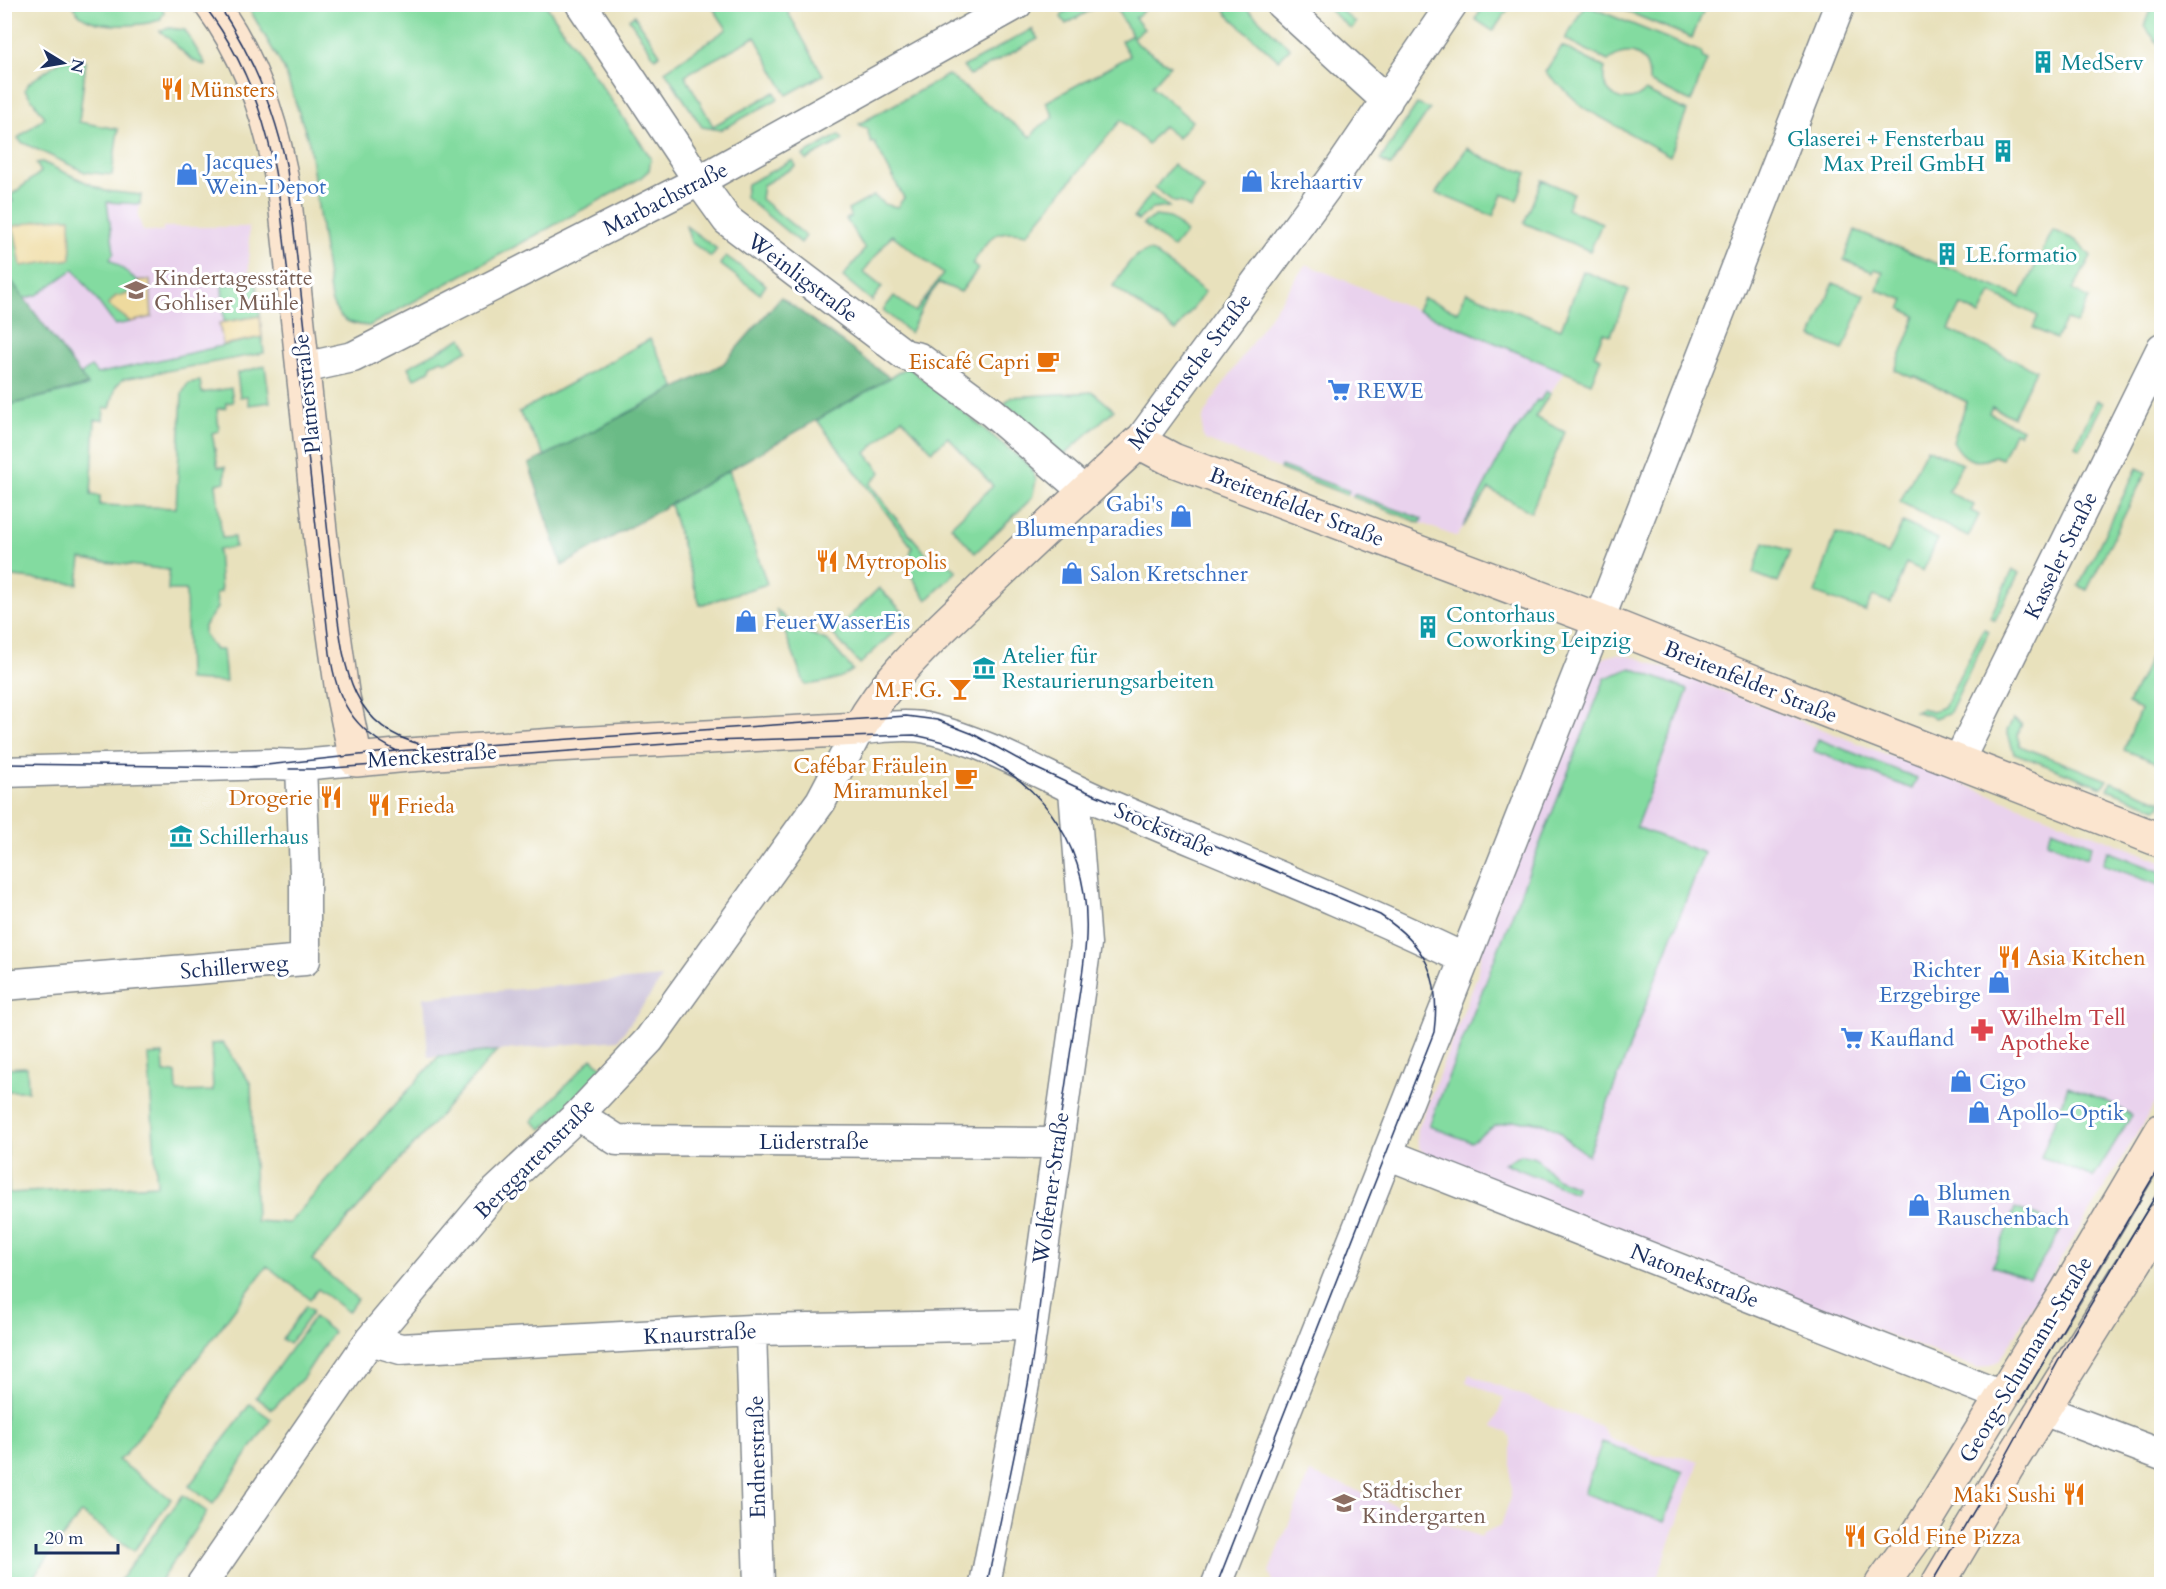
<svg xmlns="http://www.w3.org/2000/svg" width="2166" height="1589" viewBox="0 0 2166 1589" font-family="Cardo,serif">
  <rect width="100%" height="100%" fill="#fff"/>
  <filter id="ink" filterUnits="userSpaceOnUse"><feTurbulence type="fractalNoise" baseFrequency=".0167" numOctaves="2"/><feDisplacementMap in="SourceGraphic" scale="12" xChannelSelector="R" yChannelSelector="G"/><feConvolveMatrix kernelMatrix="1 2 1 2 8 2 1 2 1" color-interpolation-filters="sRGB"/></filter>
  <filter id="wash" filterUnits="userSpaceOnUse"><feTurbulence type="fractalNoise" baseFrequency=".008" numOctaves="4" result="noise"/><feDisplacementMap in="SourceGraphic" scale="24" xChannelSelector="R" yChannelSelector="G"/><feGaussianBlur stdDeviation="1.35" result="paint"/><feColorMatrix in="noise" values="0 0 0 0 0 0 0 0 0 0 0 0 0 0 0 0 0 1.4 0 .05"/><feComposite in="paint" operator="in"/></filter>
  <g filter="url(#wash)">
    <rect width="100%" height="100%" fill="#e8e1bc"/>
    <!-- built -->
    <path fill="#e9d2ed" d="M23,194L140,204L138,217L143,231H163V227H249V274L255,272L264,353L88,385L22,299L4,208Z
      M1306,264L1564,372L1457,537L1205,440L1202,434L1203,418L1211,402Z
      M1617,654L1638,658L2161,861V1094L2000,1360L1990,1365L1979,1368L1955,1360L1432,1162L1420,1149L1417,1139L1418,1129L1477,976L1483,939L1596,663L1606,657Z
      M1469,1374L1601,1426L1609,1438L1656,1456H1681L1699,1462L1655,1584H1274L1269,1572L1310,1473L1481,1537L1483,1533L1501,1525L1511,1497V1439L1508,1433L1493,1427L1504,1398L1466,1382Z"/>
    <!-- industrial -->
    <path fill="#c9bfd7" d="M663,977L618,1040L428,1057L424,997Z"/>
    <!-- green -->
    <path fill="#83dba0" stroke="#4f857f" stroke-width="1.5" d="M1698,4L1705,7L1692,38L1611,5Z
      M73,5H160L164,12L160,20C139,27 82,31 73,5Z
      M377,5H546L651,158L649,170L639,179L369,326C347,324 339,320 331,300L309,142L284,69L247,5Z
      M784,5L823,75L787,95L755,37L685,75L713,126L775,92L778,99L721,130L702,127L665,71L727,29L711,5Z
      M1078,5H1100L1066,24L1061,17L1063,13Z
      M1114,5H1150L1135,18L1144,29L1133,37L1136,43L1170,65L1152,86L1192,121L1178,138L1163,126L1148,144L1121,120L1027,234C992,227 991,238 972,264L978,269L961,292L939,283L926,300L910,333L883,310L894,296L915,312L943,274L892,235L863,272L882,287L872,301L843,277L865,249L846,219L851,217L848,210L874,196L884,204L897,207L904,198L874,142L871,143L867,128L862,127L859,124L948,75L1031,137L1038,128L1054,117L1046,102L1130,56L1121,41L1132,35Z
      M1228,5H1243L1290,48L1278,60L1228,15L1224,9Z
      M1324,5H1335L1356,23L1351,29Z
      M1485,5H1511L1493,31L1475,19Z
      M1585,5L1701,52L1703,58L1707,60L1691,102L1649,82C1651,55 1629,44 1608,61L1565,39Z
      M2152,5H2161V47L2144,26Z
      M634,15L660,54L655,58L629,19Z
      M169,28L185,30L206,65C189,63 174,41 160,31Z
      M1032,29L1038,39L970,75L963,67Z
      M1562,46L1605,68C1597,94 1627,110 1645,91L1687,111L1670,156L1584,108L1545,72Z
      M63,59L86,61L79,122L118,129L112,175L85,172L21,142L18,138L45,117L25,90L29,83Z
      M1417,104L1430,109L1391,166L1380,160Z
      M839,135L843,140L806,160L803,155Z
      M1467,148L1481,157L1527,173L1517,200L1502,194L1493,216L1436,193Z
      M793,160L796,166L763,185L761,199L806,236L801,243L745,197L747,184Z
      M42,162L105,191L141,195L140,204L107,202L114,252L110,259L138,281L140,289L119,301L131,322L115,325L74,269L37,295L22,299L5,274L4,208L13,201L10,196L41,172L36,163Z
      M1173,164L1204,189L1190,208L1180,202H1174L1155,188Z
      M1542,180L1573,193L1567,209L1602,223L1590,251L1524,223Z
      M1151,194L1169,207L1152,209L1138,220L1134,217Z
      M1155,216L1170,218L1186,232L1173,248L1143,224Z
      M686,226L717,249L711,257L691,242Z
      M1855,230L2020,297L2053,230L2075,240L2091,256L2073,290L2089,299L2076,324L2066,319L2056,339L2033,328L2038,316L1991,293L1980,315L1961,305L1949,330L2036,370L2013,417L1992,407L1989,413L2022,429L2019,434L2014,432L2002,459L1994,456C1975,467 1962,458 1953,441L1967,402L1914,376L1913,378L1895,370L1916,316L1901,309L1905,300L1877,290L1883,272L1875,269L1873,272L1844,260Z
      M1148,251L1153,252L1205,292L1176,331L1113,286C1122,273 1132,253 1148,251Z
      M726,256L766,285L760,294L720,264Z
      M1583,271L1629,290L1611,335L1603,333L1594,355L1601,358L1591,383L1417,310L1423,298L1458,312L1466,292L1561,329Z
      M256,281L260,316L224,322L222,285Z
      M1833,283L1865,295L1843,350L1812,337Z
      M262,337L264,353L123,379L116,386L110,408H104L103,420H95L91,495L100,496V505L176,508L182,394L188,383L200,381L202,393L231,388L233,402L226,403V408L217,409L219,431L212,433L218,467H225V482L216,484L222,538L234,537L235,547L218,550L221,592L216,593L217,608L204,626V634L215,650H223L226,682L188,680L186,590H168L169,570L81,559L78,584L5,576L4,406L88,386L80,375L91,367L97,374Z
      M462,338L468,350L447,362L441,360L431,365L430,370L414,379L408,367Z
      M650,339L676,388L545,456L519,412Z
      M265,366L270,402L249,405L247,396L240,397L237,373Z
      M908,367L1031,467L1036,480L1032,498L975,553L951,526L993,486L948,437L932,451L902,418L866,453L881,472L870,484L894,516L930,558L943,559L957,571L927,600L907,569L912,547L817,420Z
      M1546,391L1550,394L1535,417L1565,432L1531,512L1489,489L1463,527L1505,447L1537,400L1540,401Z
      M1093,392L1114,410L1064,455L1059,453L1022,416L1004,404L1011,397Z
      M2097,400L2103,403L2080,449L2075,446Z
      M1927,448L1962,464L1948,492L1974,505L1971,511L1979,515L1968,537L1900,502Z
      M1281,466L1349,491L1347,495L1280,469Z
      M2137,468L2146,472L2087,590L2079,586Z
      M729,470L767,584L700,605L670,504Z
      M1354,494L1422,519L1420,523L1353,497Z
      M1903,522L1938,539L1923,571L1906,563L1891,603L1873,596L1865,611L1815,593L1836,533L1888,554Z
      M1764,542L1790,551L1778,583L1753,573Z
      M2013,570L2019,573L1995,620L1990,617Z
      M879,588L909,618L860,664L832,633Z
      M776,609L794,627L828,641L853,670C841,680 821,683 805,685Z
      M2161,619L2162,764H2161L2124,750L2140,710L2128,704L2156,644L2151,641Z
      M1984,629L1989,631L1950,712L1936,718L1915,711L1921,708L1932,712L1944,707Z
      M1631,668L1688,690L1636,827L1704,853L1588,1155L1569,1142L1559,1131L1546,1124L1530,1121H1513L1495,1126L1471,1142L1429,1126L1605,678Z
      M2013,719L2022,724L2017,735L2020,746L2107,780L2102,787L2014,753L2007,731Z
      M1818,739L1917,778L1912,789L1814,751Z
      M2111,782L2161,801V806L2156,808L2108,789Z
      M2052,829L2092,845L2087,858L2047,842Z
      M2107,851L2161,872V886L2103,864Z
      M223,1043L251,1084L256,1221L289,1223L439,1056L497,1051L312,1260L357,1299L348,1312L318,1289L310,1299L267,1266L124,1456L118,1460L171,1499L134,1551L81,1513L28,1584H5V1111L9,1193L157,1185L148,1055L163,1054L164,1073H176L177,1092L213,1091L211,1044Z
      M592,1058L603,1068L606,1074L542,1129L532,1121Z
      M27,1067L28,1091H5V1068Z
      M2068,1086L2104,1100L2132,1115L2094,1177L2041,1157Z
      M1521,1155C1543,1156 1542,1168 1557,1179C1563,1182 1570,1184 1576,1187L1575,1193L1504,1163Z
      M2015,1208L2064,1226L2030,1279L1992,1266Z
      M306,1306L313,1311L289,1344L282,1339Z
      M314,1317L333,1332L303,1378L272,1409L256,1397Z
      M250,1404L271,1419L213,1504L189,1486Z
      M1602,1442L1683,1472L1664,1522L1584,1493Z
      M183,1495L207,1512L158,1584H117Z"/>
    <!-- forest -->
    <path fill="#6abb86" stroke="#427572" stroke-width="1.5" d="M5,272L88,385L5,406Z
      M781,297L890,378L562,566L529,464L723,364Z"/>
    <!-- sand -->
    <path fill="#eeda9e" stroke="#84847e" stroke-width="1.5" d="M70,218L71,259L21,266L15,233L11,227L46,219Z
      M139,280H150L152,317L131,322L108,305L116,296C129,295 134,293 139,280Z
      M260,316L262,337L223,345L219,323Z"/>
  </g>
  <g filter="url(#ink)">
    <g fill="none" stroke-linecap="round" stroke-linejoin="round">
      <!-- street casing -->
      <g stroke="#82888d" stroke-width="33">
        <path id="street" d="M581,4L699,181L727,220L905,355L919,358L992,412L1085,492
          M1281,4L1387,101
          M303,368L353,357L699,181L1017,4
          M1139,442L1339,170L1452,4
          M1958,762L2162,348
          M4,772L272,764L301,765L356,760
          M4,985L305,960V873L301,765
          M578,1115L617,1140L1057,1143
          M1387,1154L2002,1396
          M751,1330L759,1584
          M370,1340L401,1349L751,1330L1031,1325
          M2043,1410L2162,1455
          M202,1584L370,1340L492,1195L578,1115L649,1040L821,801L859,729C882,728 908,723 931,729C991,743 1046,778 1102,802C1224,854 1346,902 1465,959
          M985,1584L1024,1384L1086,944L1074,790
          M1217,1584L1599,620L1840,4"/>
      </g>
      <!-- secondary casing -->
      <g stroke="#82888d" stroke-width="36">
        <path id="secondary" d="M211,4C252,59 273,125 284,192L321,540L342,692L356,760L408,755L555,745L859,729C886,679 929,640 969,602C1025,547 1082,495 1139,442L1173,460L1599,620L1802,701L2162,841
          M1882,1584L1918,1534L2067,1291L2162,1130
          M1938,1584L2006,1469L2162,1219"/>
      </g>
      <!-- street -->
      <use href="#street" stroke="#fff" stroke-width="30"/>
      <!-- secondary -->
      <use href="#secondary" stroke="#fbe5cf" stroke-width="33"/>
      <!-- tram -->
      <path stroke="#1b2f5e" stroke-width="1.5" d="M203,4C248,62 271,132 280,203L330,653C336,699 353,730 397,751
        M218,4C252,55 275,109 287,169L336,605C344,668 351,729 424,745
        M4,764L256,767
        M248,767L396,751L906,716L937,720L973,734L1029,765L1074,786L1380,915C1427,946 1441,977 1434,1032L1217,1584
        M289,769H319L708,741L914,735C990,750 1051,787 1077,864C1094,913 1084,966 1076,1015C1070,1057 1063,1100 1057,1142C1047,1221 1043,1301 1029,1379C1017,1448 1001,1516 987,1584
        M2020,1402L2162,1162
        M1931,1584L2001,1465L2073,1334L2162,1185"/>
    </g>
  </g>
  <!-- icons -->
  <defs>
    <g id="building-bare" transform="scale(1.8)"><path d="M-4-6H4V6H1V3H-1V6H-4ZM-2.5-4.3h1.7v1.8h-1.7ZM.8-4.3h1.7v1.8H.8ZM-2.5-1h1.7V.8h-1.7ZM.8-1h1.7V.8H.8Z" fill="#0f9aa8" stroke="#fff" stroke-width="2.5" paint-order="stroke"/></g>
    <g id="restaurant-bare" transform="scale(1.8)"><path d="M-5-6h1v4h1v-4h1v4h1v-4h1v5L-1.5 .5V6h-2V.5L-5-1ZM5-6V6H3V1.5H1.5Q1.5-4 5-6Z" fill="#e8710a" stroke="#fff" stroke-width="2.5" paint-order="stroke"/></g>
    <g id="shop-bare" transform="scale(1.8)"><path d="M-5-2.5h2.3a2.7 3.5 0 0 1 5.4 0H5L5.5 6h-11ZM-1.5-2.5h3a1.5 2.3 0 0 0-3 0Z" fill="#3f7fe0" stroke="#fff" stroke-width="2.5" paint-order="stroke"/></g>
    <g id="school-bare" transform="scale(1.8)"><path d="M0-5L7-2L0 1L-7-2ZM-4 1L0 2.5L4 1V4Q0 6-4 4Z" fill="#8d6e63" stroke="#fff" stroke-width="2.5" paint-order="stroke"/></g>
    <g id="cafe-bare" transform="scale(1.8)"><path d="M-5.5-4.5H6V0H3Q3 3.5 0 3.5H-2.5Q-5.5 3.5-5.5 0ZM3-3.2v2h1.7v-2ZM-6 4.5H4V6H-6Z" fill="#e8710a" stroke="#fff" stroke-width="2.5" paint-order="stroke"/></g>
    <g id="supermarket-bare" transform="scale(1.8)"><path d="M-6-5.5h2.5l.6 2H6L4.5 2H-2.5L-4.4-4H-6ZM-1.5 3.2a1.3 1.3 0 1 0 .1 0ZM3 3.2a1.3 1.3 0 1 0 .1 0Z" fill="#3f7fe0" stroke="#fff" stroke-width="2.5" paint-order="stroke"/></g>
    <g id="museum-bare" transform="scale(1.8)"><path d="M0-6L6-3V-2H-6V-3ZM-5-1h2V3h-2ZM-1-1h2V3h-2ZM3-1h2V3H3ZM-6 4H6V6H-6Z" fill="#0f9aa8" stroke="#fff" stroke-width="2.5" paint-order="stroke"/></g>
    <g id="bar-bare" transform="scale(1.8)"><path d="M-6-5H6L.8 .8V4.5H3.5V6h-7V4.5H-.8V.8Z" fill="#e8710a" stroke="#fff" stroke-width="2.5" paint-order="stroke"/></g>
    <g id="pharmacy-bare" transform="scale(1.8)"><path d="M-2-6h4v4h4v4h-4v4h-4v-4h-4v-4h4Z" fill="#e0444e" stroke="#fff" stroke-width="2.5" paint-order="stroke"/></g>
  </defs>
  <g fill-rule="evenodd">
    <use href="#building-bare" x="2043" y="62"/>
    <use href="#restaurant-bare" x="172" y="89"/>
    <use href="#building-bare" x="2003" y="151"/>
    <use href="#shop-bare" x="187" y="174"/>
    <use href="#shop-bare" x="1252" y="181"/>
    <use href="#building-bare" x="1947" y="254"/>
    <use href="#school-bare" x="136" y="290"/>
    <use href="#cafe-bare" x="1048" y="361"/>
    <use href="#supermarket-bare" x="1339" y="390"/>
    <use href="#shop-bare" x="1181" y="516"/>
    <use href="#restaurant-bare" x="827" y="561"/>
    <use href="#shop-bare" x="1072" y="573"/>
    <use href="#shop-bare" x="746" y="621"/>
    <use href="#building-bare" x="1428" y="627"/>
    <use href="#museum-bare" x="984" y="668"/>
    <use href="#bar-bare" x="960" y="689"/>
    <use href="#cafe-bare" x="966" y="778"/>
    <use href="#restaurant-bare" x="331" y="797"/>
    <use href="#restaurant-bare" x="379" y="805"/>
    <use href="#museum-bare" x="181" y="836"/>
    <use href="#restaurant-bare" x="2009" y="957"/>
    <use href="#shop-bare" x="1999" y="982"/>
    <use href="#pharmacy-bare" x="1982" y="1030"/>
    <use href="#supermarket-bare" x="1852" y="1038"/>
    <use href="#shop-bare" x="1961" y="1081"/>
    <use href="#shop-bare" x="1979" y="1112"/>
    <use href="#shop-bare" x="1919" y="1205"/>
    <use href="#restaurant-bare" x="2074" y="1494"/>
    <use href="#school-bare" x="1344" y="1503"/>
    <use href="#restaurant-bare" x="1855" y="1536"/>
  </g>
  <g text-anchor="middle" stroke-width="6" stroke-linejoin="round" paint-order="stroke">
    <!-- culture labels -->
    <g font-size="22" fill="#0d838f" stroke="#fff" text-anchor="start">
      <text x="2061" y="70">MedServ</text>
      <text x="1985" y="146" text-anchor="end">Glaserei + Fensterbau<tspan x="1985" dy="25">Max Preil GmbH</tspan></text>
      <text x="1965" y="262">LE.formatio</text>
      <text x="1446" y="622">Contorhaus<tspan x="1446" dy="25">Coworking Leipzig</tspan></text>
      <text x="1002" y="663">Atelier für<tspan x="1002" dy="25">Restaurierungsarbeiten</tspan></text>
      <text x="199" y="844">Schillerhaus</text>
    </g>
    <!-- food labels -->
    <g font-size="22" fill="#c56008" stroke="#fff" text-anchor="start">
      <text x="190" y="97">Münsters</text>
      <text x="1030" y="369" text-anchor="end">Eiscafé Capri</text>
      <text x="845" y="569">Mytropolis</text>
      <text x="942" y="697" text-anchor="end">M.F.G.</text>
      <text x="948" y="773" text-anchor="end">Cafébar Fräulein<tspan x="948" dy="25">Miramunkel</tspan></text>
      <text x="313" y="805" text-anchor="end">Drogerie</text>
      <text x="397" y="813">Frieda</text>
      <text x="2027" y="965">Asia Kitchen</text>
      <text x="2056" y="1502" text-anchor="end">Maki Sushi</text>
      <text x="1873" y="1544">Gold Fine Pizza</text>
    </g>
    <!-- shop labels -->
    <g font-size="22" fill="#366cbe" stroke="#fff" text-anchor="start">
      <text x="205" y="169">Jacques'<tspan x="205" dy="25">Wein-Depot</tspan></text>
      <text x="1270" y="189">krehaartiv</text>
      <text x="1357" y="398">REWE</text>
      <text x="1163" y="511" text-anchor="end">Gabi's<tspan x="1163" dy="25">Blumenparadies</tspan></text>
      <text x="1090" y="581">Salon Kretschner</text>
      <text x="764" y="629">FeuerWasserEis</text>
      <text x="1981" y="977" text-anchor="end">Richter<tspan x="1981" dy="25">Erzgebirge</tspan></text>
      <text x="1870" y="1046">Kaufland</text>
      <text x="1979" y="1089">Cigo</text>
      <text x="1997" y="1120">Apollo-Optik</text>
      <text x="1937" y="1200">Blumen<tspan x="1937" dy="25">Rauschenbach</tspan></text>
    </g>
    <!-- street labels -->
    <g font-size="22" fill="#1b2f5e" stroke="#fff">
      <text transform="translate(665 198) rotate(-27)" y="8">Marbachstraße</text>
      <text transform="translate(803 277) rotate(37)" y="8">Weinligstraße</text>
      <text transform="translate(1189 371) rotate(-53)" y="8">Möckernsche Straße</text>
      <text transform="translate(306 394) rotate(-96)" y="8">Platnerstraße</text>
      <text transform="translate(1297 506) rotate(21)" y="8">Breitenfelder Straße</text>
      <text transform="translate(2060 555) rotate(-64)" y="8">Kasseler Straße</text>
      <text transform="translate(1751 681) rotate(22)" y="8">Breitenfelder Straße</text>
      <text transform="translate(432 755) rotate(-4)" y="8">Menckestraße</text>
      <text transform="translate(1165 829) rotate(23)" y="8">Stockstraße</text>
      <text transform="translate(234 966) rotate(-5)" y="8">Schillerweg</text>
      <text x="814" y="1149">Lüderstraße</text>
      <text transform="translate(534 1158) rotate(-45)" y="8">Berggartenstraße</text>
      <text transform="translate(1050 1188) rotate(-82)" y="8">Wolfener Straße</text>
      <text transform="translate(1695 1275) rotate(22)" y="8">Natonekstraße</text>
      <text transform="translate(700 1333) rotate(-3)" y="8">Knaurstraße</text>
      <text transform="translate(2025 1359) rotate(-59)" y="8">Georg-Schumann-Straße</text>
      <text transform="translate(756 1457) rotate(-91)" y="8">Endnerstraße</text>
    </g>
    <!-- education labels -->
    <g font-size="22" fill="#785e54" stroke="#fff" text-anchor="start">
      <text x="154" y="285">Kindertagesstätte<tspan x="154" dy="25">Gohliser Mühle</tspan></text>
      <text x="1362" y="1498">Städtischer<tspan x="1362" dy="25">Kindergarten</tspan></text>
    </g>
    <!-- health labels -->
    <g font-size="22" fill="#be3a42" stroke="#fff" text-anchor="start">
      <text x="2000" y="1025">Wilhelm Tell<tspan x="2000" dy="25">Apotheke</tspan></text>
    </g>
  </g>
  <!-- margin -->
  <rect width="2166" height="1589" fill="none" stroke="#fff" stroke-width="24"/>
  <!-- north arrow -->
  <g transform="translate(63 63) rotate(101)" stroke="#ffffff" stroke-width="4.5" paint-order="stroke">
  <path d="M0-4.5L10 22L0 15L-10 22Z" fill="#1b2f5e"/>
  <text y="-9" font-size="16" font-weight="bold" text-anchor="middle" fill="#1b2f5e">N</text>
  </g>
  <!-- scale -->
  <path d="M36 1544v9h82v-9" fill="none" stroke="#1b2f5e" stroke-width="3"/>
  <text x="45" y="1544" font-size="18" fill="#1b2f5e" stroke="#ffffff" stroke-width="4.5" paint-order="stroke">20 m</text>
</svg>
